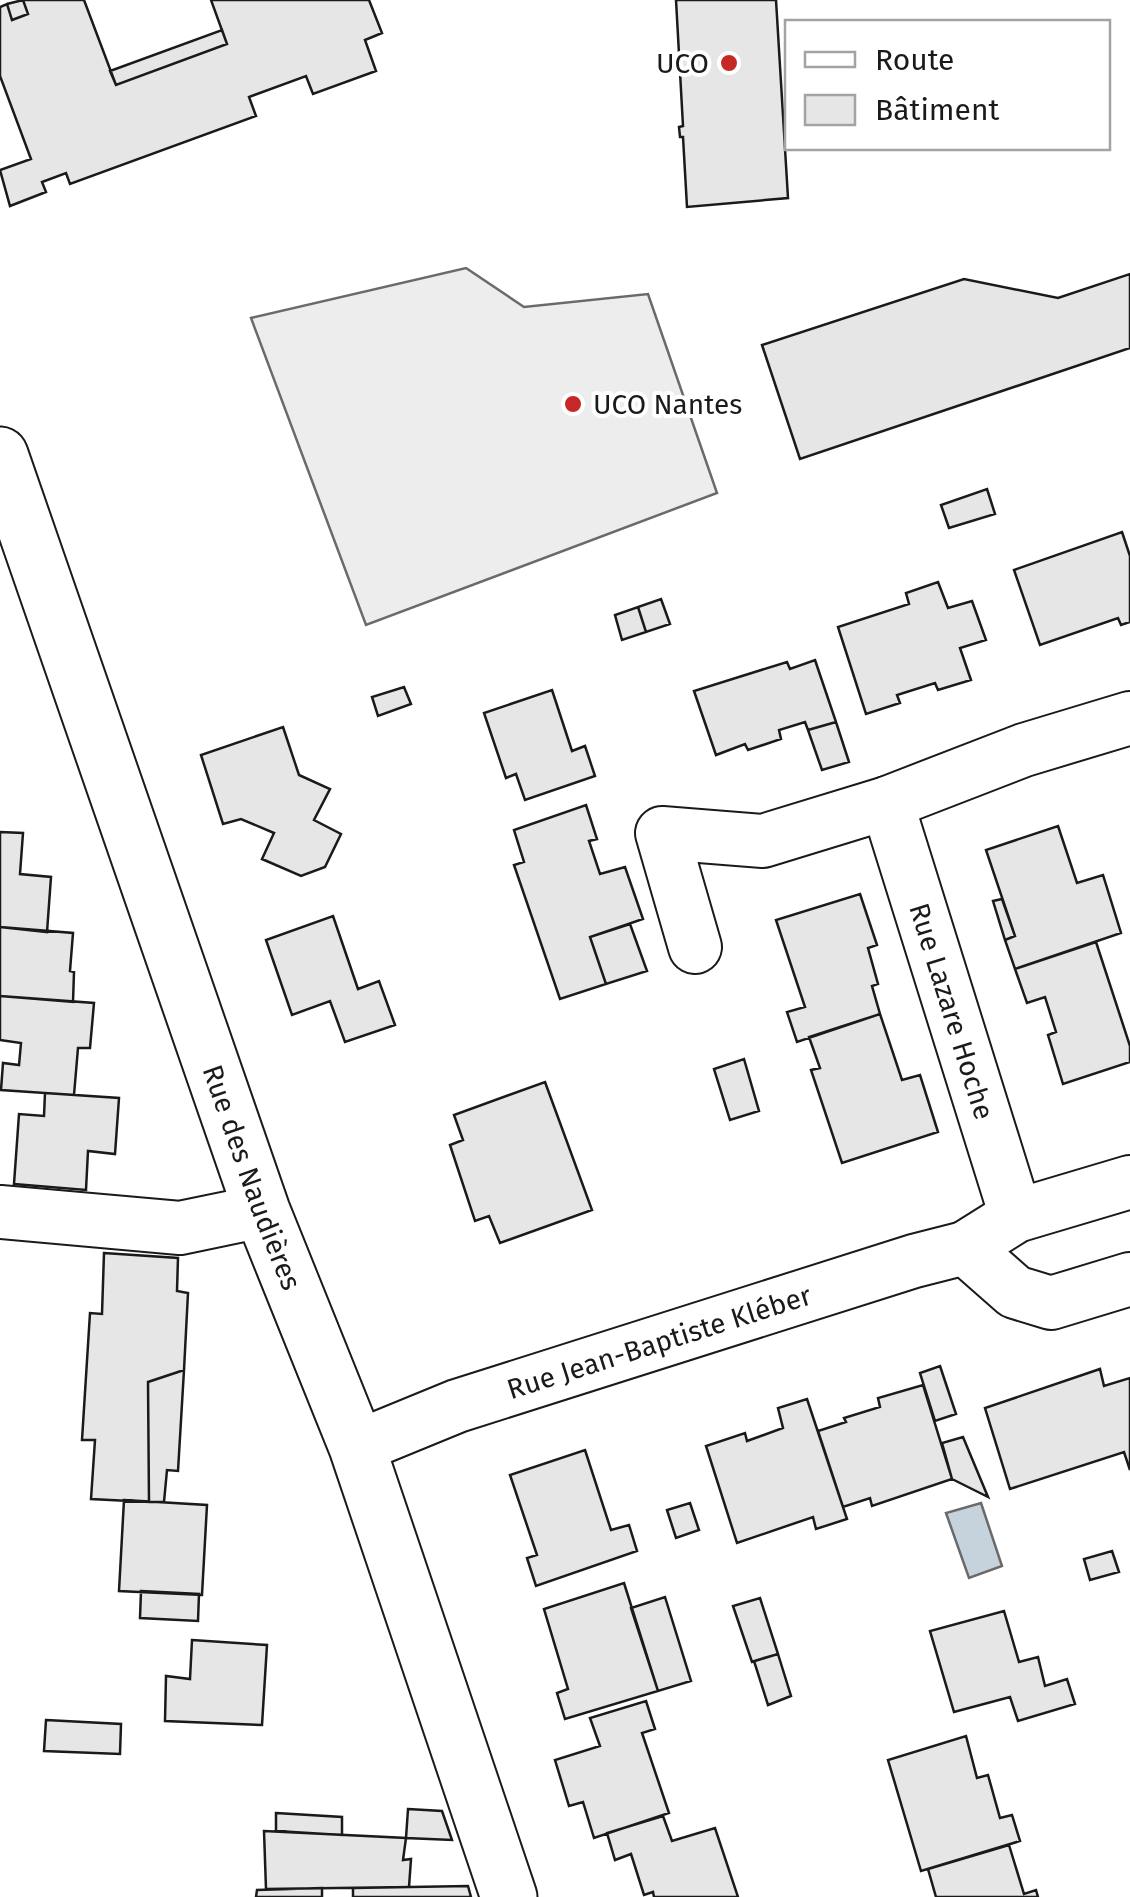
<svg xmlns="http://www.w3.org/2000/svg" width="1130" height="1897" viewBox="0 0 1130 1897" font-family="'Fira Sans',sans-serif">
  <rect width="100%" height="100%" fill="#fff"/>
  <!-- parking -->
  <path fill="#ededed" stroke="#6a6a6a" stroke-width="2.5" d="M466,268L524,307L648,294L717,493L366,625L251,318Z"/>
  <!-- water -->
  <path fill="#c6d2dc" stroke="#6a6a6a" stroke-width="2.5" d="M981,1503L1002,1566L969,1578L946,1513Z"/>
  <!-- building -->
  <path fill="#e6e6e6" stroke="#1a1a1a" stroke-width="2.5" d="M23,0H84L116,85L227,44L211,0H369L382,33L365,40L376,71L313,94L306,76L249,97L256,116L70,184L66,173L42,182L46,192L10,206L0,170L31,159L0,76V7L7,4L12,20L28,14Z
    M23,0L28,14L12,20L7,4Z
    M676,0H776L788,198L687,207L683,137H680L679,127L683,126Z
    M222,30L227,44L116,85L110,71Z
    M1130,274V348L800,459L762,345L964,279L1058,298Z
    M987,489L995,514L949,528L941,505Z
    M1122,532L1130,556V622L1121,625L1118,618L1040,645L1014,570Z
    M938,582L948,608L972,601L986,640L960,648L971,680L938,690L935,683L897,695L900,703L866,714L838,627L909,604L906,593Z
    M661,599L670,624L646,632L638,607Z
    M638,607L646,632L622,640L615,615Z
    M815,660L836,722L808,730L805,722L779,730L781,739L748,750L745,744L716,755L694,691L787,662L790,669Z
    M404,687L411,704L378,716L372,697Z
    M552,690L572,751L585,746L595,776L525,800L516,774L506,778L484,713Z
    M836,722L849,762L822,770L808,730Z
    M283,727L299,775L330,789L314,820L341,834L325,867L301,876L262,859L274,833L241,819L223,824L201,755Z
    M586,805L597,839L589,841L600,874L625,867L643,919L590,937L606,984L560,999L514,865L524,862L514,830Z
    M1058,826L1077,883L1103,875L1121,933L1015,969L1005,940L1015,936L986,850Z
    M0,832L23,833L20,874L51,877L47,932L0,927Z
    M860,894L877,945L868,948L878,984L872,986L880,1014L797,1042L787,1012L805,1007L776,920Z
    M1002,899L1015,936L1005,940L993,901Z
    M333,916L358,989L379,981L395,1025L345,1042L330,1001L292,1015L266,940Z
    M630,924L647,971L606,984L590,937Z
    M0,927L73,933L70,971L74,972L73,1002L0,996Z
    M1096,942L1130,1046V1062L1063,1084L1048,1035L1056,1032L1045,997L1027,1003L1015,969Z
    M0,996L94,1003L90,1048H78L74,1095L1,1090L3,1063L19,1065L21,1043L0,1040Z
    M880,1014L902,1080L920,1075L938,1132L842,1163L811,1070L820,1068L809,1037Z
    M744,1059L759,1111L730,1120L714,1069Z
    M545,1082L592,1210L500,1243L489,1216L475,1221L450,1145L463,1140L454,1115Z
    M45,1093L119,1098L115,1154L88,1151L86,1190L14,1184L19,1114L44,1116Z
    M104,1253L178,1258L177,1291L188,1293L184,1370L148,1382L149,1502L91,1499L95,1440H82L90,1313L102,1314Z
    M940,1366L956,1414L935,1421L920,1373Z
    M1100,1369L1104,1386L1130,1378V1470L1124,1452L1010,1489L985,1408Z
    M184,1370L178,1471L167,1470L164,1502H149L148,1382Z
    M923,1385L952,1479L872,1506L870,1498L843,1507L818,1431L846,1422L844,1418L880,1407L878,1398Z
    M807,1399L847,1519L816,1529L813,1517L737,1543L706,1446L745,1433L747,1441L783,1428L778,1408Z
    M963,1437L988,1497L952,1479L942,1443Z
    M585,1450L611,1530L629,1525L637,1551L536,1586L527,1558L537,1555L510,1475Z
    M124,1500L207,1505L202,1595L119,1591Z
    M690,1503L699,1530L676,1538L667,1510Z
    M1112,1551L1119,1572L1090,1580L1084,1559Z
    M624,1583L658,1691L565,1719L557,1693L568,1689L544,1609Z
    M141,1591L199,1594L198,1621L140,1618Z
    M665,1597L691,1681L658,1691L631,1608Z
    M760,1598L778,1654L752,1662L733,1606Z
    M1004,1611L1019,1662L1038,1657L1045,1686L1067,1679L1075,1704L1018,1721L1010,1697L954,1712L930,1631Z
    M192,1640L267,1645L262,1725L165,1721L166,1676L190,1679Z
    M778,1654L791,1696L768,1705L754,1661Z
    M646,1701L655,1729L642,1733L669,1813L594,1838L583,1802L569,1806L555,1760L600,1746L590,1718Z
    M46,1720L121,1724L120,1754L44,1751Z
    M966,1736L977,1778L988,1775L1000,1818L1012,1815L1020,1841L921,1871L888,1760Z
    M408,1809L442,1811L452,1840L406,1838Z
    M276,1813L342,1817V1835L276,1831Z
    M663,1816L672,1841L715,1828L738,1897H654L653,1892L644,1895L631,1854L615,1860L607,1833Z
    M264,1831L406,1838L403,1860L411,1859L409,1887L266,1889Z
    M1009,1845L1024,1894L1036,1890L1038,1897H936L928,1869Z
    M468,1886L471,1897H353V1888Z
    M322,1888V1897H256L257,1890Z"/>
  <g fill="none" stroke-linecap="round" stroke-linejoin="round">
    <!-- minor casing -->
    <g stroke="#1a1a1a" stroke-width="56">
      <g id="minor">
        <path id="s1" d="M887,803L1016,1216"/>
        <path d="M695,947L662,833L763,841L887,803L1024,750L1130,718"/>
        <path d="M1130,1182L1016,1216L965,1248L1015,1292L1051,1303L1130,1279"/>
        <path d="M0,1212L180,1228L262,1211"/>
        <path id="s2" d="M357,1447L457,1406L914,1261L965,1248"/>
      </g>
    </g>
    <!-- tertiary casing -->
    <g stroke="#1a1a1a" stroke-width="59">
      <g id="tertiary">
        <path id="s3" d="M0,455L262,1211L357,1447L509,1897"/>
      </g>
    </g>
    <!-- minor -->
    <use href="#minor" stroke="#fff" stroke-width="52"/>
    <!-- tertiary -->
    <use href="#tertiary" stroke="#fff" stroke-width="55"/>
  </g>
  <!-- markers -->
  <g fill="#c62828" stroke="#fff" stroke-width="4">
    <circle cx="729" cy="63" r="10"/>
    <circle cx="573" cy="404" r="10"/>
  </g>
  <g text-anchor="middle" stroke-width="8" stroke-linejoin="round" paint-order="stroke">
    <!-- poi labels -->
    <g font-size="28" fill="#1a1a1a" stroke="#fff" text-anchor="end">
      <text x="709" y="73">UCO</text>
      <text x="593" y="414" text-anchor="start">UCO Nantes</text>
    </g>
    <!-- street labels -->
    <g font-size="28" fill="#1a1a1a" stroke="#fff">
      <text dy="10" stroke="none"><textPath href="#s1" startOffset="218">Rue Lazare Hoche</textPath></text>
      <text dy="10" stroke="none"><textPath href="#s3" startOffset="765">Rue des Naudières</textPath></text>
      <text dy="10" stroke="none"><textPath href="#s2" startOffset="320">Rue Jean-Baptiste Kléber</textPath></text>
    </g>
  </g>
  <!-- legend -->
  <rect x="785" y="20" width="325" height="130" fill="#ffffff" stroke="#a3a3a3" stroke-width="2.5"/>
  <rect x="805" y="52" width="50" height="15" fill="#ffffff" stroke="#a3a3a3" stroke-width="2.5"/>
  <text x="875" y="70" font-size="30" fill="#1a1a1a">Route</text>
  <rect x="805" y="95" width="50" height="30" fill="#e6e6e6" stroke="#a3a3a3" stroke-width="2.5"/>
  <text x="875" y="120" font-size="30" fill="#1a1a1a">Bâtiment</text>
</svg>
